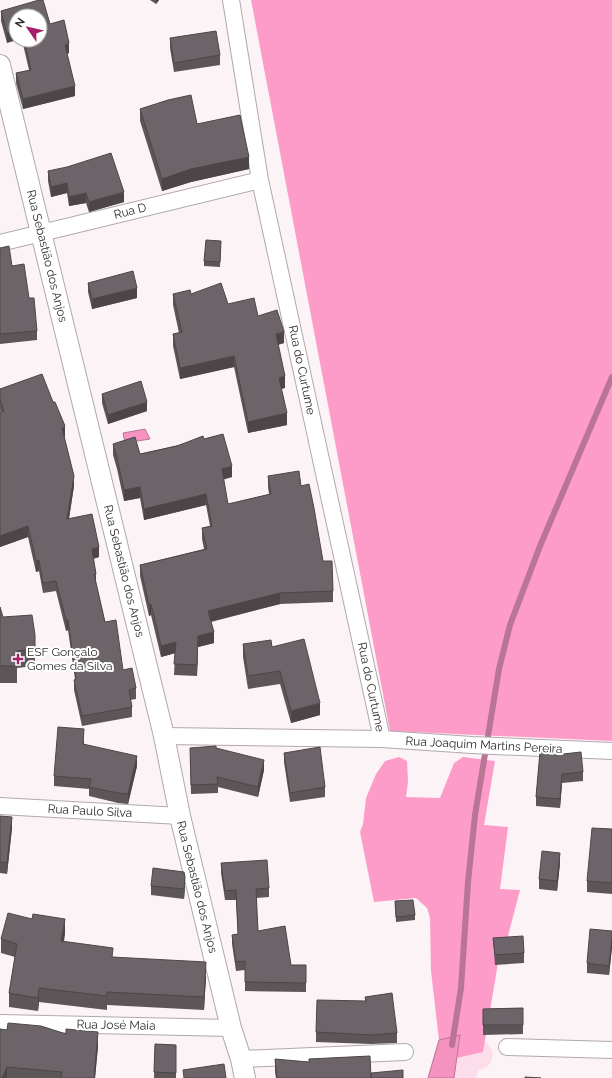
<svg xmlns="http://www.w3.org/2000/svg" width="612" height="1078" viewBox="0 0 612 1078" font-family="Raleway,sans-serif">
  <rect width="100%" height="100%" fill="#fcf3f6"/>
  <!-- green -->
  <path fill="#fcddea" d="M484,1041L489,1045L493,1053L491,1062L487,1067L478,1071L476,1078H454L457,1058L483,1052Z"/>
  <!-- forest -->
  <path fill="#fd9bc9" d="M251,0H612V741L390,731Z
    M399,757L407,761L408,782L406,797L440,798L454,763L463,757L495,761L484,825L508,827L500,889L520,890L508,936L498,963L483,1052L457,1058L460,1036L439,1040L431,971L430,918L427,908L416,898L374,902L360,832L363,824L366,798L376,774L385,761Z"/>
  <!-- water -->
  <path fill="#f492c0" stroke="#ba7494" d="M145,429L150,439L125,443L123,433Z
    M460,1035L454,1078H428L439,1040Z"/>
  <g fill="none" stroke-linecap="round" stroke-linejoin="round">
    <!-- stream -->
    <path stroke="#ba7494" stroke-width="6" d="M452,1045L461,988L468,882L475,815L499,669L510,625L540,546L612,377"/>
    <!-- minor casing -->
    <g stroke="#b1a8ac" stroke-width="18">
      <path id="minor" d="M231,0L260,180L382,739
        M0,243L260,180
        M164,736L382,739L472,745L612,751
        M0,806L180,816
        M0,1023L231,1028
        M507,1047L612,1050
        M241,1059L405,1052"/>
    </g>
    <!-- tertiary casing -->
    <g stroke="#b1a8ac" stroke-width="22">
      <path id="tertiary" d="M0,65L164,736L180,816L231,1028L241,1059L245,1078"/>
    </g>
    <!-- minor -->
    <use href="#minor" stroke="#fff" stroke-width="16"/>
    <!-- tertiary -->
    <use href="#tertiary" stroke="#fff" stroke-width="20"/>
  </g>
  <!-- wall -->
  <path fill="#5d5659" d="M150,0H159L156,4Z
    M1,11L50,24L69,53L67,54L75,96L23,109L16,83V73L29,70L22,40H40L16,16L7,43L1,21Z
    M170,38L220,55V65L174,72L170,48Z
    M140,109L197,124L249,169L191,182L162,191L140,121Z
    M48,171L124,202L89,212L86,203L69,206L67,193L51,197L48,181Z
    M221,246L220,267L204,266V261Z
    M0,248L12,266L29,298L37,331V340L0,344Z
    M88,283L137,298L92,309L88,292Z
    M173,294H191L228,304L258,316L284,343L278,345L285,388L281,389L287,425L248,433L234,367L180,379L173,346V334L179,333L173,305Z
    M0,389L65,437H64L74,486L69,519L99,557L93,559L96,574V583L105,622L123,670L136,688V699L130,700L132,707V717L82,726L74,690V680L75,679L68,630L66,631L56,591L43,593L39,571L36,572L28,537L0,547V412H1L0,410Z
    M102,394L147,411L108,424L102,403Z
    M204,439L232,477L223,479L228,504L269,494L268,487V476L301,486L323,561L333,591V602L280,604L211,622L214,643L198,647L197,676L174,675L175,653L161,657L151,615L149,616L140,576V565L204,549L202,539V528L210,526L206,505L144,520L140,498L124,501L117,469L113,455V444L140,454Z
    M0,607L3,617L35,649V666L17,668V683H0Z
    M243,644L272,647L320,715L291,723L280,684L248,689L243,657Z
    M84,739V744L137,766L128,804L118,803L89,796V789L54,786V776Z
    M216,748L264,770L258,797L218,787V793L191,794L190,757Z
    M540,752L583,772V781L562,783L560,808L536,806V797Z
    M284,753L325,787V797L290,802L284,762Z
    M0,816L12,828L7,874L0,873Z
    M612,829V894L587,892V881Z
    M221,863L269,888V897L256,898L258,931L291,965H306V992L245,991V970L236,971L232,944V935L238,934L236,900H225L221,873Z
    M560,863L557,891L539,889V879Z
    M151,886H185L184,899L151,895Z
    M395,901L415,915V920L396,922Z
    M32,919L65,933L64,942L113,957L206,976L204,1010L107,1005V1010L39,1002L38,1011L9,1007V993L15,957L1,953V939Z
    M612,931V947L609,975L587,973V963Z
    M493,938L524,953V963L495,965Z
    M365,997L397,1033V1043L371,1044L316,1042V1032L365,1001Z
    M523,1008V1034L483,1035V1009Z
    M0,1029L98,1046L95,1078H0Z
    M155,1044L176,1045V1078H154Z
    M275,1059L371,1078H276L275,1072Z"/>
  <!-- shaded-wall -->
  <path fill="#4c4649" d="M156,0H159L156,4Z
    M16,31V40H17L7,43V33Z
    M69,43V53L65,54V45Z
    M75,86V96L23,109V99Z
    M249,157V169L191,182L162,191V179L191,169Z
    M67,183V193L51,197V187Z
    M124,192V202L89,212V202Z
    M86,193V203L69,206V197Z
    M137,288V298L92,309V299Z
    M284,332V343L276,345V334Z
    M234,356V367L180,379V368Z
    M285,376V388L279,389V378Z
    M147,402V411L108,424V415Z
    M287,413V425L248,433V422Z
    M65,426V437L62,438V428Z
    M232,466V477L222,480V469Z
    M74,476V486L67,530V519Z
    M140,487V498L124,501V490Z
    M206,494V505L144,520V509Z
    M28,526V537L0,547V536Z
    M99,547V557L92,559V549Z
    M39,560V571L36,572V561Z
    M280,593V604L208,622V611Z
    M151,604V615L149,616V605Z
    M66,620H68V630L66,631Z
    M214,632V643L198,647L197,676V665L198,636Z
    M176,642V653L161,657V646Z
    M320,703V715L291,723V711Z
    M137,756V766L128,804V794Z
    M264,760V770L258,797V787Z
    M562,774V783L560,808V799Z
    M12,817V828L7,874V863Z
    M560,853V863L557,891V881Z
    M185,877V886L184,899V889Z
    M65,919V933L61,955V941Z
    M612,937V947L609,975V966Z
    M206,962V976L204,1010V997Z
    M39,988V1002L38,1011V998Z
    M98,1032V1046L95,1078H94Z
    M7,1067V1078H2Z"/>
  <!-- building -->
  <path fill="#6c6468" stroke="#4c4649" d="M39,0H43L50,24L64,20L69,43L65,45L75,86L23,99L16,73L31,70L24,40H40V16H16V31L7,33L1,11Z
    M216,31L220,55L174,63L170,38Z
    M191,95L197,124L240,115L249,157L191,169L162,179L140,109L168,100Z
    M111,153L124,192L89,202L86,193L69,197L67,183L51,187L48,171L67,167Z
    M206,240L221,241L220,262L204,261Z
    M9,246L12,266L24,264L29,298H34L37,331L0,334V248Z
    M133,271L137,288L92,299L88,283Z
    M221,283L228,304L254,298L258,316L277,310L284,332L276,334L285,376L279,378L287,413L248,422L234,356L180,368L173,334L182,332L173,294L190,290L191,294Z
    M42,374L53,402H55L65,426L62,428L74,476L67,519L92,514L99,547L92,549L96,574H94L105,622L116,620L123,670L132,668L136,688L129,690L132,707L82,716L74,680L76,679L68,620H66L56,581L43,583L39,560L36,561L28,526L0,536V412L4,411L0,399V389Z
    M141,381L147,402L108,415L102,394Z
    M223,434L232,466L222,469L228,504L271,494L268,476L299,471L301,486L309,484L314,508L323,561H332L333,591L280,593L208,611L214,632L198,636L197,665L174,664L176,642L161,646L151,604L149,605L140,565L207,549L202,528L212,526L206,494L144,509L140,487L124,490L117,458L113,444L135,437L140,454L177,446L203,436L204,439Z
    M0,607L3,617L32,615L35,635V649L17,651V666H0Z
    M304,639L320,703L291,711L280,671L248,676L243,644L271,640L272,647Z
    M58,727L84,729L83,744L137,756L128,794L118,793L89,787L91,779L54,776Z
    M216,746V748L264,760L258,787L217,777L218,784L191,785L190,748Z
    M320,747L325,787L290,793L284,753Z
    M540,752L563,754L581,752L583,772L562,774L560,799L536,797Z
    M0,816L12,817L7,863L0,862Z
    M592,828L612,829V883L587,881Z
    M542,851L560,853L557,881L539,879Z
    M267,860L269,888L256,889L258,931L285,926L291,965H306V983L245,982V961L236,962L232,935L238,934L236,890L225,891L221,863Z
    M153,868L184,872L185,877L184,889L151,886Z
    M413,900L415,915L396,917L395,901Z
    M8,913L32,919L33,914L65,919L61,941L113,948L112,957L206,962L204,997L107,992V996L39,988L38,998L9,993L17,944L1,939Z
    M590,929L612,931V937L609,966L587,963Z
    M523,936L524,953L495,955L493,938Z
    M392,993L397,1033L371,1035L316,1032L317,1000L366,1001L365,997Z
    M523,1008V1025H483V1009Z
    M8,1023L41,1026L66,1034V1029L98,1032L94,1078H61L62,1072L7,1067L2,1078H0V1029L7,1030Z
    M155,1044L176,1045V1073L154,1072Z
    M370,1056L371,1078H277L275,1059L309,1062V1059Z
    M224,1064L226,1078H184L183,1070Z
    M403,1070V1078H371V1073Z
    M525,1077L541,1078H525Z"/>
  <!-- markers -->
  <path fill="#a4206c" stroke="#fff" stroke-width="1.5" d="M16 653h4v4h4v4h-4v4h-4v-4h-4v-4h4z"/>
  <g text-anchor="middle" stroke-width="4" stroke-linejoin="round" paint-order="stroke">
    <!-- street labels -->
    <g font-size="12" fill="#312d2e" stroke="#fff">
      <text transform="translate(130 211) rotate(-14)" y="4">Rua D</text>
      <text transform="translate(47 256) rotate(76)" y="4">Rua Sebastião dos Anjos</text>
      <text transform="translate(302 370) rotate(78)" y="4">Rua do Curtume</text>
      <text transform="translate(124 571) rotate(76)" y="4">Rua Sebastião dos Anjos</text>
      <text transform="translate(371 687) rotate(78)" y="4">Rua do Curtume</text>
      <text transform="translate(484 745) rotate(3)" y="4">Rua Joaquim Martins Pereira</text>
      <text transform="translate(90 811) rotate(3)" y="4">Rua Paulo Silva</text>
      <text transform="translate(197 887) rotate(76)" y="4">Rua Sebastião dos Anjos</text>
      <text transform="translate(116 1025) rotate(1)" y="4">Rua José Maia</text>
    </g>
    <!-- poi labels -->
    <g font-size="12" fill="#312d2e" stroke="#fff" text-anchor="start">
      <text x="27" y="656">ESF Gonçalo<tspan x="27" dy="14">Gomes da Silva</tspan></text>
    </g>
  </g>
  <!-- north arrow -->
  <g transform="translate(28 28) rotate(304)"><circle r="19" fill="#ffffff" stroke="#adabab"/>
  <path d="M0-3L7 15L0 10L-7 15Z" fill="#a4206c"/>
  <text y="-6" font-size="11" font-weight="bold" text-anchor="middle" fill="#312d2e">N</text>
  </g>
</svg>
